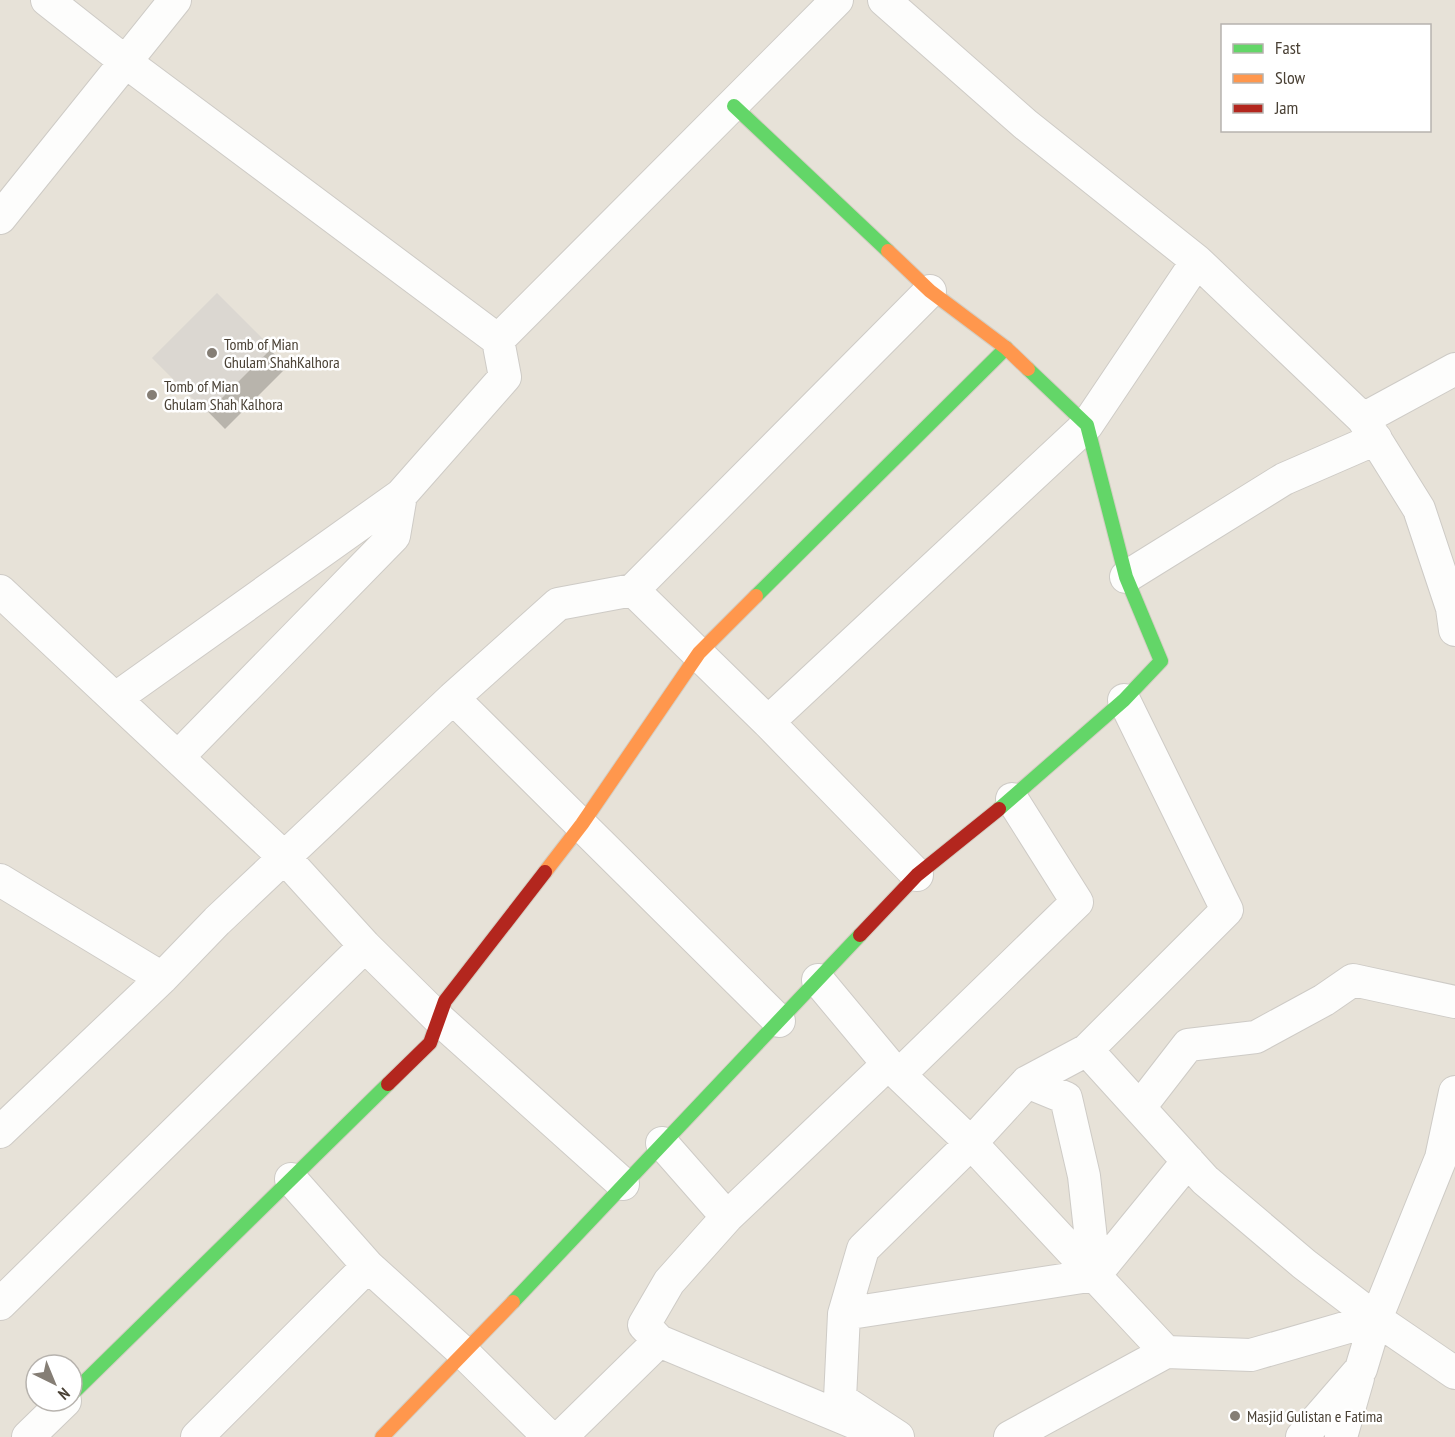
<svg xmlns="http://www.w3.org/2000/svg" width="1455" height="1437" viewBox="0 0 1455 1437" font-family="'PT Sans Narrow',sans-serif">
  <rect width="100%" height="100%" fill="#f2f0ec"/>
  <!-- residential -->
  <path fill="#e7e2d8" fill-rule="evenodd" d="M0,0H1455V1437H0ZM1222,26H1430V130H1222ZM36,1365H72V1401H36Z"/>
  <!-- shadow -->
  <path fill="#0003" d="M217,296L287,367L225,429L155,358Z"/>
  <!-- building -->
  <path fill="#dbd7d1" stroke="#dbd7d1" stroke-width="1.5" d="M217,294L271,348L207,412L153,358Z"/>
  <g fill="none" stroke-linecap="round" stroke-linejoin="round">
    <!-- street casing -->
    <g stroke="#cecbc6" stroke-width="34">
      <path id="street" d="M47,0L127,63L498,340
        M884,0L1025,124L1197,261L1363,419L1419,509L1452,608L1455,630
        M0,218L175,0
        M1363,419L1455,369
        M1126,577L1284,479L1376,439
        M0,591L285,858L365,946L440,1020L623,1184
        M116,698L401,495
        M453,698L779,1021
        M768,722L1087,425L1197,261
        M178,757L394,536L401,495L505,377L498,340L837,0
        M917,875L768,722L633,590L930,291
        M0,880L162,978
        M818,980L888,1064L971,1143L1166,1352
        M1087,1050L1205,1180L1304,1264L1376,1319L1455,1373
        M900,1074L1077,902L1012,799
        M1027,1082L1066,1098L1084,1176L1095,1275
        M1140,1107L1188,1045L1256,1037L1324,1000L1353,980L1455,1002
        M0,1132L162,978L217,921L453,698L558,604L633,590
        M662,1143L727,1217
        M291,1179L368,1266L465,1354L549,1437
        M0,1304L365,946
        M844,1314L1095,1275L1188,1161
        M860,1425L659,1341L644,1325L669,1282L727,1217L888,1064
        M28,1437L65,1401
        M197,1437L368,1266
        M561,1437L659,1341
        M898,1437L840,1399L844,1314L863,1249L971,1143L1027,1082L1087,1050L1227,910L1124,700
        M1010,1437L1166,1352L1251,1355L1376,1319
        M1302,1437L1361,1369L1376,1319L1441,1158L1455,1092
        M1341,1437L1358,1378"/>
    </g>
    <!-- fast casing -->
    <g stroke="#d4cec3" stroke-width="16">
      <path id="fast" d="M734,106L888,251
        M756,596L1006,348
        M999,809L1124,700L1161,661L1126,577L1087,425L1028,369
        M513,1302L860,935
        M72,1394L388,1084"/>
    </g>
    <!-- slow casing -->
    <g stroke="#d4cec3" stroke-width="16">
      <path id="slow" d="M888,251L930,291L1006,348L1028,369
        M545,872L582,824L699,653L756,596
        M382,1437L513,1302"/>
    </g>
    <!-- jam casing -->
    <g stroke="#d4cec3" stroke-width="16">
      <path id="jam" d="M860,935L917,875L999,809
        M388,1084L430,1043L445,1001L545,872"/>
    </g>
    <!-- street -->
    <use href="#street" stroke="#fdfdfc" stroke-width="32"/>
    <!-- fast -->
    <use href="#fast" stroke="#63d668" stroke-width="14"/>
    <!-- slow -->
    <use href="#slow" stroke="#ff974d" stroke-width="14"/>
    <!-- jam -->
    <use href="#jam" stroke="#b3261e" stroke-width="14"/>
  </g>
  <!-- markers -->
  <g fill="#857e75" stroke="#fff" stroke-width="2">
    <circle cx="212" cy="353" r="6"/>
    <circle cx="152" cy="395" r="6"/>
    <circle cx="1235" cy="1416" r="6"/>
  </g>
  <g text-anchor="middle" stroke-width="5" stroke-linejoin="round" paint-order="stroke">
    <!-- poi labels -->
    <g font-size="16" fill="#4a4135" stroke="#fff" text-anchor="start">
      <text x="224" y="350">Tomb of Mian<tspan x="224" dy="18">Ghulam ShahKalhora</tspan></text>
      <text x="164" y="392">Tomb of Mian<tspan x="164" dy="18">Ghulam Shah Kalhora</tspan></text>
      <text x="1247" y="1422">Masjid Gulistan e Fatima</text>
    </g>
  </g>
  <!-- legend -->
  <rect x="1221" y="24" width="210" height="108" fill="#ffffff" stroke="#b7b3ae" stroke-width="1.5"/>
  <rect x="1233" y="44" width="30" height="9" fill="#63d668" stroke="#b7b3ae" stroke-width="1.5"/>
  <text x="1275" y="54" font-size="18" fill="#4a4135">Fast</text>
  <rect x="1233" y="74" width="30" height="9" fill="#ff974d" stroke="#b7b3ae" stroke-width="1.5"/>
  <text x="1275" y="84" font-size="18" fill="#4a4135">Slow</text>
  <rect x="1233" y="104" width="30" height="9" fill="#b3261e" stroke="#b7b3ae" stroke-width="1.5"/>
  <text x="1275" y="114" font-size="18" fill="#4a4135">Jam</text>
  <!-- north arrow -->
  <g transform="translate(54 1383) rotate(137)"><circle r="28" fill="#ffffff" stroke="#b7b3ae" stroke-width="1.5"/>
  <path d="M0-4.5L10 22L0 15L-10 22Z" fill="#857e75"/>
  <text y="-9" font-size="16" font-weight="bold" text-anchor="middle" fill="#4a4135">N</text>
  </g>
</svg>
